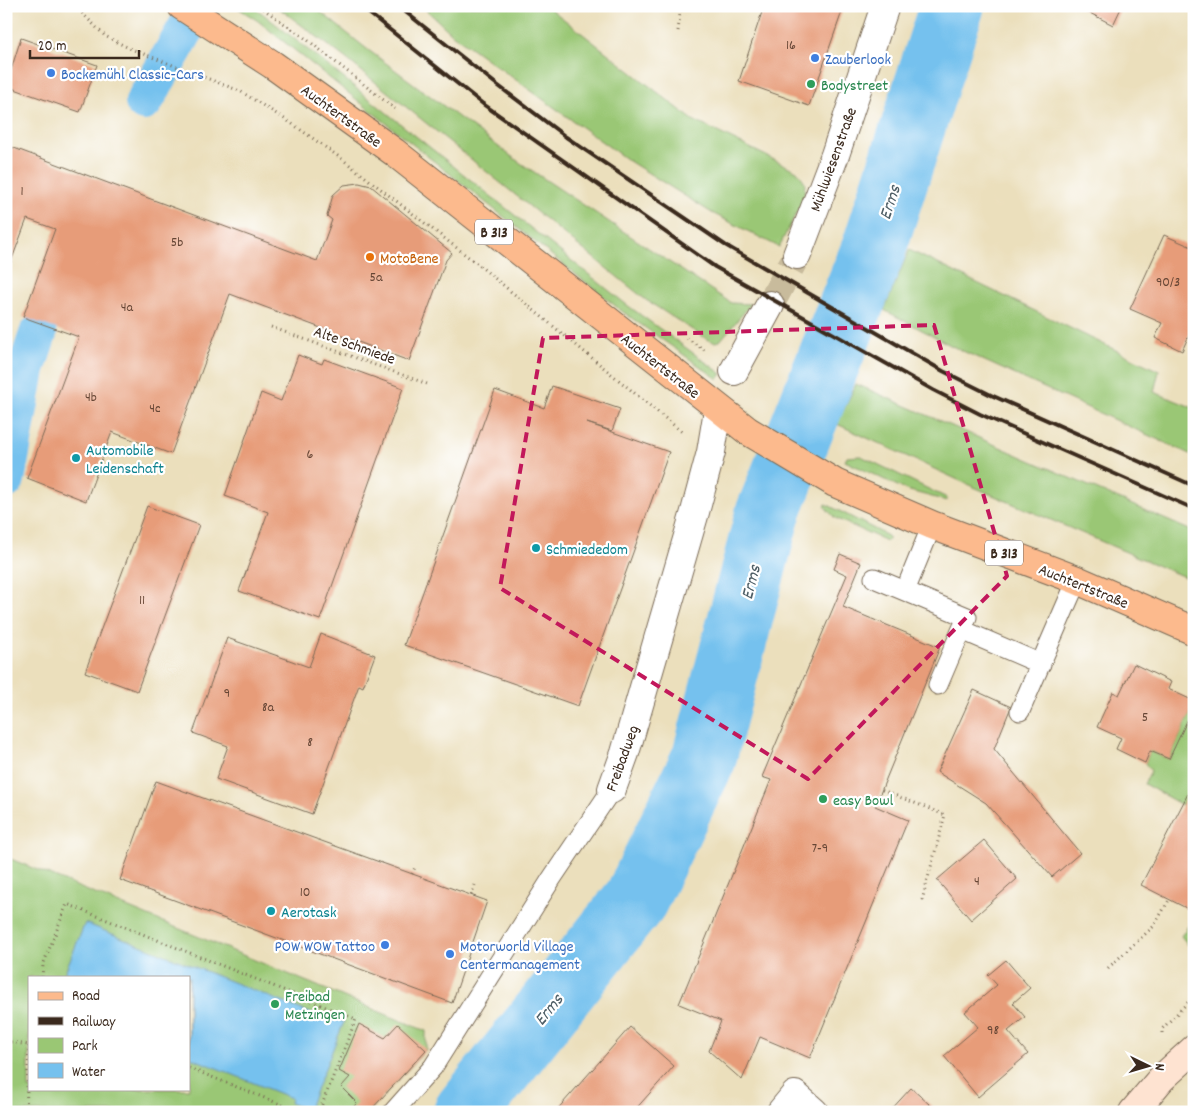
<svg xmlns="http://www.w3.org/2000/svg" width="1200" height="1118" viewBox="0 0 1200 1118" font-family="Dekko,sans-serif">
  <rect width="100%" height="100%" fill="#fff"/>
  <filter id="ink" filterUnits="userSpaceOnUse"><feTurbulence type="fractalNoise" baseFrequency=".02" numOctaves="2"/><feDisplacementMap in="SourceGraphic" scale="10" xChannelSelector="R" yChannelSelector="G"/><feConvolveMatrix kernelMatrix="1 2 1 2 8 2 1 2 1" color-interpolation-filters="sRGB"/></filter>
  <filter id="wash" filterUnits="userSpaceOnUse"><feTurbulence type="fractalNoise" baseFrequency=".0096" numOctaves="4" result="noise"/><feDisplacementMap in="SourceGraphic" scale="20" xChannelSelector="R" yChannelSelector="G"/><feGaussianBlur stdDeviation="1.12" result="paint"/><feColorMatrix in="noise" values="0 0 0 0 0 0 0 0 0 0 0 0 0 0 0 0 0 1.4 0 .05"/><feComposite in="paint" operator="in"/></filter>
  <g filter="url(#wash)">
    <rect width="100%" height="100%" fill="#ebdfbc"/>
    <!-- green -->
    <path fill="#9ac774" stroke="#6a7849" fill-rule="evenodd" d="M235,6H251L262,13L627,305L722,374L718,379L623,312L258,21Z
      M276,6H313L367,49L519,162L731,303L751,304L720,341L714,342L708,340L646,300L344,57Z
      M422,6H547L693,120L797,171L805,182L804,198L779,247L712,213L626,159L452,34Z
      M909,250L1159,371L1154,392L1194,408V456L954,347L884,310Z
      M856,384L1194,532V581L969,485L837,424Z
      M861,456L947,498V501L906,490L845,461L847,457Z
      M826,504L888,536L889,539L886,541L835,518L825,507Z
      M1194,706V782L1182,805L1144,784L1151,771L1145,763L1150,751L1169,759Z
      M6,857L426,1031V1050L369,1112H6ZM29,977H189V1089H29Z
      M1194,918V952L1181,936Z"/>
    <!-- water -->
    <path fill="#75c1ee" stroke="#587686" d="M85,923L325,1019L327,1015L344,1022L308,1110L290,1103L291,1098L189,1057V977H63Z"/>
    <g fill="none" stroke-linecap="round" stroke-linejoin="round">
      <!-- canal -->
      <path stroke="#75c1ee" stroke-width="38" d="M144,102L199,6
        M6,480L26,370L38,334"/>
      <!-- river -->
      <path stroke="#75c1ee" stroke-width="65" d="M466,1112L636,899L704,758L768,513L874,248L952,6"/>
    </g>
    <g id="blocks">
      <!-- building -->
      <path fill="#e79c79" d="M764,6H844L809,106L739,81Z
        M1081,6H1122L1113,25L1080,8Z
        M21,38L97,65L80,112L6,86Z
        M6,145L317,261L332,220L327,216L333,195L344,185L359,183L371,186L452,253L446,260L409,361L230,294L171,454L112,432L86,501L27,478L79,337L23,317L55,229L27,219L6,275Z
        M1194,158V170L1189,169Z
        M1164,235L1194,248V324L1182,351L1155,338L1162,323L1130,309Z
        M298,355L322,364L324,359L403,388L320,620L239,591L268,512L225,496L261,393L281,401Z
        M552,386L620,409L612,431L587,423L669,452L578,706L404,645L495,390L544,408Z
        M147,506L199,525L137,691L85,672Z
        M840,554L861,563L843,607L940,647L875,806L908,820L810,1058L760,1037L742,1080L709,1051L721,1021L679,1004L771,780L762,777L847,575L834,569Z
        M321,634L375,655L363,687L359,685L312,814L216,779L228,746L193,733L227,638L309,667Z
        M1134,664L1171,682L1168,689L1194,701V706L1169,759L1150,751L1145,763L1116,749L1121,738L1097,727L1113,692L1119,695Z
        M974,690L1011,707L994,749L1080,853L1052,877L986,803L937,772Z
        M156,781L487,901L452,1003L120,880Z
        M1194,782V912L1141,885Z
        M984,840L1017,879L971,920L937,880Z
        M1006,960L1030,988L1013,1003L1025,1017L1008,1031L1028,1054L978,1097L944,1056L978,1027L965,1012L997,985L988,975Z
        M359,1024L385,1038L398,1024L426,1050L369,1112H349L357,1103L341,1087L350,1077L339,1071Z
        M630,1027L674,1066L633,1112H555Z
        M911,1088L938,1112H889Z"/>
    </g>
  </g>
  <g filter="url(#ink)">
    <use href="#blocks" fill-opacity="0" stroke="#796955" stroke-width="1"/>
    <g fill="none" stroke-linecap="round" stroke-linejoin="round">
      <!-- street-tunnel -->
      <path stroke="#c8bb9c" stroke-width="28" stroke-dasharray="28 14" stroke-linecap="butt" d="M770,305L797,255"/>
      <!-- lane casing -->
      <g stroke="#796955" stroke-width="21">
        <path id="lane" d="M932,525L905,591L967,617L938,685
          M874,578L905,591
          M962,630L1041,664
          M1020,711L1077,580
          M393,1112L433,1067L552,878L612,789"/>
      </g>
      <!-- street casing -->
      <g stroke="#796955" stroke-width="30">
        <path id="street" d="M797,255L835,155L885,6
          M734,371L770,305
          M612,789L625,753L695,512L711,452L718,410
          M781,1112L795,1095L814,1112"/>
      </g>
      <!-- secondary casing -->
      <g stroke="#796955" stroke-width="30">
        <path id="secondary" d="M1133,1112L1161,1079L1194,1049"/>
      </g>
      <!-- primary casing -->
      <g stroke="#796955" stroke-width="30">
        <path id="primary" d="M182,6L273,65L394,152L748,431L835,483L932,525L1077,580L1194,631"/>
      </g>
      <!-- path -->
      <path stroke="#796955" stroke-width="3" stroke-dasharray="1 4" stroke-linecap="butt" d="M75,6L105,36L131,49L240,91L291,123L342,159L475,262L682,432
        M259,6L305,38L395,109
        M678,31L681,6
        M271,327L430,385
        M687,338L707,352
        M882,790L945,815L921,904
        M412,874L416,865
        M471,895L475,885
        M1108,968L1154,926L1169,900
        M42,977L43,965L67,904L356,1019L319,1112
        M1162,1033V1029L1194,996
        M6,1041L28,1045
        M189,1068L300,1112
        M26,1112L29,1044"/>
      <!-- lane -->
      <use href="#lane" stroke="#fff" stroke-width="19"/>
      <!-- street -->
      <use href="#street" stroke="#fff" stroke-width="28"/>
      <!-- secondary -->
      <use href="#secondary" stroke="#fee3d1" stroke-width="28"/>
      <!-- primary -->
      <use href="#primary" stroke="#fcba8d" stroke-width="28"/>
      <!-- rail -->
      <path stroke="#3b2a1e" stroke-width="4" d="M360,6L483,104L715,267L933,390L980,414L1194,509
        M398,6L496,84L566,137L725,245L943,371L991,395L1194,486"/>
    </g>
  </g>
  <!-- marked area -->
  <path fill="none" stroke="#c2185b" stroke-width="4" stroke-dasharray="10 6" stroke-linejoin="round" d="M934,325L1007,576L808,779L500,588L543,338Z"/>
  <!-- markers -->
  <g fill="#3f7fe0" stroke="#fff" stroke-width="2">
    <circle cx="815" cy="58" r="5"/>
    <circle cx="51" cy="73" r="5"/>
    <circle cx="385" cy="945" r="5"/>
    <circle cx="450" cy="954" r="5"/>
  </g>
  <g fill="#2e9e5b" stroke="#fff" stroke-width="2">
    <circle cx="811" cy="84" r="5"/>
    <circle cx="823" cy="799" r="5"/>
    <circle cx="275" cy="1004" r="5"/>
  </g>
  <circle fill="#e8710a" stroke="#fff" stroke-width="2" cx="370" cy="257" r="5"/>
  <g fill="#0f9aa8" stroke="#fff" stroke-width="2">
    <circle cx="76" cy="458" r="5"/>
    <circle cx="536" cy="548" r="5"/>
    <circle cx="271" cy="911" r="5"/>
  </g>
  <g text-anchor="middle" stroke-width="4.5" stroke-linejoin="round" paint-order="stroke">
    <!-- number labels -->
    <g font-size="14" fill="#664635">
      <text x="791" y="49">16</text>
      <text x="22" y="195">1</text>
      <text x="177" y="246">5b</text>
      <text x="376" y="281">5a</text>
      <text x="1168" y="286">90/3</text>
      <text x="127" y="311">4a</text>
      <text x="91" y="401">4b</text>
      <text x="155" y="412">4c</text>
      <text x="310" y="458">6</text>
      <text x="142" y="604">11</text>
      <text x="227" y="697">9</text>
      <text x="268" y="711">8a</text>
      <text x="1145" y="721">5</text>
      <text x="310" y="746">8</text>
      <text x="820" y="852">7-9</text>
      <text x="977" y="885">4</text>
      <text x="305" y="896">10</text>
      <text x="993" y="1034">98</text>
    </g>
    <!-- shield labels -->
    <g fill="#fff" stroke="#766a62" stroke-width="1">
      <rect x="475" y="219.5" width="38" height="25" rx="4"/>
      <rect x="985" y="540.5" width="38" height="25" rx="4"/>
    </g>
    <g font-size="15" font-weight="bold" fill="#3b2a1e">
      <text x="494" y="237">B 313</text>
      <text x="1004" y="558">B 313</text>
    </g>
    <!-- shop labels -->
    <g font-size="16" fill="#366cbe" stroke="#fff" text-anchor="start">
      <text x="825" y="64">Zauberlook</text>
      <text x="61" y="79">Bockemühl Classic-Cars</text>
      <text x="375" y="951" text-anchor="end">POW WOW Tattoo</text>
      <text x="460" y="951">Motorworld Village<tspan x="460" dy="18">Centermanagement</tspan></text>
    </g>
    <!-- leisure labels -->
    <g font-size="16" fill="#27864d" stroke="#fff" text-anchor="start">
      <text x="821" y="90">Bodystreet</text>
      <text x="833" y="805">easy Bowl</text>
      <text x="285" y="1001">Freibad<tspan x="285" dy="18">Metzingen</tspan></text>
    </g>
    <!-- street labels -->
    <g font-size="16" fill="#3b2a1e" stroke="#fff">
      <text transform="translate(342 115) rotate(36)" y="6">Auchtertstraße</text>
      <text transform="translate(832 159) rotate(-70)" y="6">Mühlwiesenstraße</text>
      <text transform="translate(355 344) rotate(20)" y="6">Alte Schmiede</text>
      <text transform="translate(661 365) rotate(38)" y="6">Auchtertstraße</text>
      <text transform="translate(1084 585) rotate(22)" y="6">Auchtertstraße</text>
      <text transform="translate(621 758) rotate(-70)" y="6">Freibadweg</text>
    </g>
    <!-- food labels -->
    <g font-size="16" fill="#c56008" stroke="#fff" text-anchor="start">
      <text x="380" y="263">MotoBene</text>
    </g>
    <!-- culture labels -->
    <g font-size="16" fill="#0d838f" stroke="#fff" text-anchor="start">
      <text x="86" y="455">Automobile<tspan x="86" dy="18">Leidenschaft</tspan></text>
      <text x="546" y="554">Schmiededom</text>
      <text x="281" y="917">Aerotask</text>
    </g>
    <!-- water labels -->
    <g font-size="18" font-style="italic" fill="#4f5f67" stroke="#fff">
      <text transform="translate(889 202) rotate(-72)" y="6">Erms</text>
      <text transform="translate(750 582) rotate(-76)" y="6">Erms</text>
      <text transform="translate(548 1009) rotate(-51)" y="6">Erms</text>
    </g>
  </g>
  <!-- margin -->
  <rect width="1200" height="1118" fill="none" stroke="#fff" stroke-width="25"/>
  <!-- legend -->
  <rect x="28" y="976" width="162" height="115" fill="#ffffff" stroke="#b1aaa5"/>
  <rect x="38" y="992" width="25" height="8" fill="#fcba8d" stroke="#b1aaa5"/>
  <text x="72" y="1000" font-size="15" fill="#3b2a1e">Road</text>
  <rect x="38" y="1017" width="25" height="8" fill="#3b2a1e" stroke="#b1aaa5"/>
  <text x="72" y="1026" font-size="15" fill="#3b2a1e">Railway</text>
  <rect x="38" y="1038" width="25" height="15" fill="#9ac774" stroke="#b1aaa5"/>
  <text x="72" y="1050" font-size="15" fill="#3b2a1e">Park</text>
  <rect x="38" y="1063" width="25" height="15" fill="#75c1ee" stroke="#b1aaa5"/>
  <text x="72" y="1076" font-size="15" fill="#3b2a1e">Water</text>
  <!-- north arrow -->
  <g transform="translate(1148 1066) rotate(95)" stroke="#ffffff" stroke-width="4" paint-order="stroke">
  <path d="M0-4L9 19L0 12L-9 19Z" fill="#3b2a1e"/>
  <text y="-8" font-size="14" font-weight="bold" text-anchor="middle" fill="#3b2a1e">N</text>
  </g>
  <!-- scale -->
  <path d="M30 50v8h109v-8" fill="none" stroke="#3b2a1e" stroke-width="2.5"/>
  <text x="38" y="50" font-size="15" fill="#3b2a1e" stroke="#ffffff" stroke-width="4" paint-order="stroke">20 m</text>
</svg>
